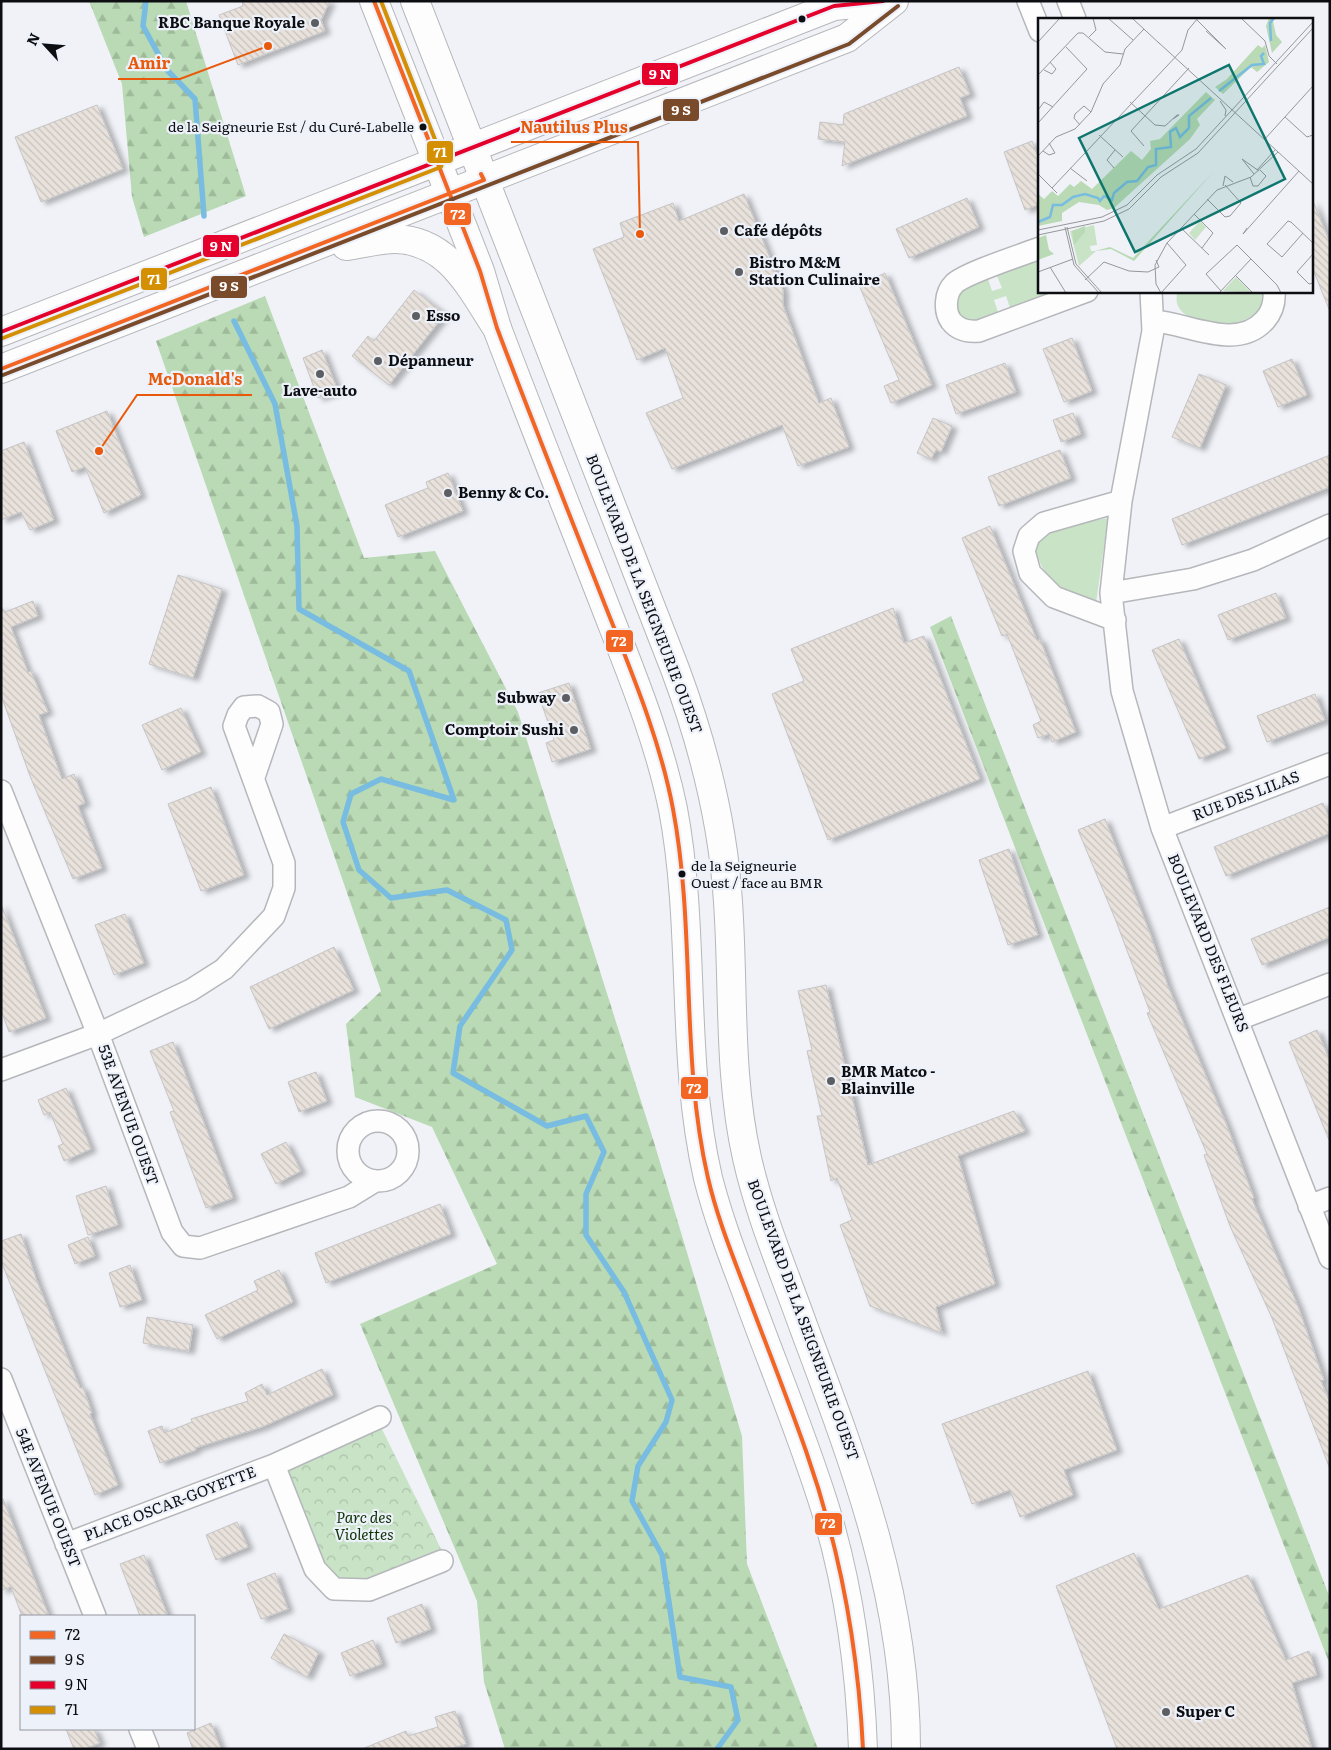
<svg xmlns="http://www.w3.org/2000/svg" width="1331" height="1750" viewBox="0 0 1331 1750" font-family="Literata,serif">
  <defs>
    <pattern id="forest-firs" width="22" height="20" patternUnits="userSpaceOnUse" patternTransform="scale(1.25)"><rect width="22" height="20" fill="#b9dab4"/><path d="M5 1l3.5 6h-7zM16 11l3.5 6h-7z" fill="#9eba9a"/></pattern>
    <pattern id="park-crowns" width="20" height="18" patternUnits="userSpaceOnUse" patternTransform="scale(1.25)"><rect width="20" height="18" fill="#c9e3c6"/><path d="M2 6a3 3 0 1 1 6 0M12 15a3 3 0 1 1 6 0" fill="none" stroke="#abc2a9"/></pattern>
    <pattern id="building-back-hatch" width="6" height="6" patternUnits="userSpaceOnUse" patternTransform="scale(1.25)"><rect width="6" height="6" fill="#e9e2dc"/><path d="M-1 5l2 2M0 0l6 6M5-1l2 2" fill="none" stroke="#c7c1bc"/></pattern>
    <filter id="shadow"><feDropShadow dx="5.5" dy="3" stdDeviation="2.5" flood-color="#0004"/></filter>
  </defs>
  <rect width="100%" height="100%" fill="#f0f2f7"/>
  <!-- grass -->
  <path fill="#c9e3c6" d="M1040,259V291H1053L1010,308L1006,296L994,300L998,312C990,315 981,321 973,321C959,322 951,302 960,292C966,285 979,282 988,279L992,291L1002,288L997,276Z
    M1177,291H1263C1269,334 1184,332 1177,303C1176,300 1177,295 1177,291Z
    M1108,518L1096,603C1064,590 1044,585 1035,547L1049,529Z"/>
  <!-- forest -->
  <path fill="url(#forest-firs)" d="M89,1H186L246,196L144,237L132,197L122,84Z
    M265,296L364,558L435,551L518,712L653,1139L742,1436L747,1564L818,1749H505L484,1682L477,1601L360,1324L497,1264L432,1127L355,1097L346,1024L381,991L156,341Z
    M951,616L1330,1598V1665L930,627Z"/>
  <!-- park -->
  <path fill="url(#park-crowns)" d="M377,1419L444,1555L377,1587L340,1588L318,1569L275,1465Z"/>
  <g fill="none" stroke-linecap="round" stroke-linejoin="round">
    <!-- stream -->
    <path stroke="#78bce1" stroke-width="5.5" d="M146,1L143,26L167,70L195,99L204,216
      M234,321L275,404L297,526L299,609L409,671L454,800L381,779L351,794L343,822L359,870L391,898L447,890L506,920L512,950L460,1026L453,1073L547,1126L586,1116L604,1152L586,1194V1235L624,1292L672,1400L666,1422L638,1466L632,1501L662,1555L680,1677L731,1687L738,1720L717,1749"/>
  </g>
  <!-- building -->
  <path fill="url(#building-back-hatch)" stroke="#c5c4c6" filter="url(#shadow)" d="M242,1H330L321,20L325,31L238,65L219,15L243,6Z
    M959,67L970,94L960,98L967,116L842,166L845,142L818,139L820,122L843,125L844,114Z
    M97,105L123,169L41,202L15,137Z
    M1032,141L1040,162V204L1025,210L1004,152Z
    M744,194L783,290V305L819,403L831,398L849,447L798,466L782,425L672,469L646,413L683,398L665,348L637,360L593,249L624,237L620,223L673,203L679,221Z
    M967,198L979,227L909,258L896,229Z
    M1313,201L1330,243L1329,309L1312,267Z
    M885,273L932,385L891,403L884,386L899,380L859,285Z
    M414,290L445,314L389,385L352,356L368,336L374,341Z
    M1072,338L1092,391L1064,402L1043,349Z
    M322,350L338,391L318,398L303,358Z
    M1292,359L1307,395L1278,407L1263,371Z
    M1005,363L1016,392L956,414L946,385Z
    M1199,374L1226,385L1200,448L1172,437Z
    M107,411L141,495L104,513L85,467L72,472L56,431Z
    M1073,413L1081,434L1061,442L1053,420Z
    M933,418L952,426L941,452L936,450L931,459L917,453Z
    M24,442L54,520L30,530L21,512L1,520V451Z
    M1060,450L1071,478L999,506L988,477Z
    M1330,455V487L1182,545L1172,519Z
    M448,473L463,511L398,537L385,505L428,488L426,482Z
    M990,526L1037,640L1040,639L1076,732L1052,742L1049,734L1038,738L1033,725L1041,721L1007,634L1002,636L962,538Z
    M178,575L222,589L193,678L149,664Z
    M1276,593L1286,618L1228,640L1218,615Z
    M33,601L38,616L11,627L28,672L31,671L48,712L39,715L62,779L74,774L85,803L78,806L102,868L73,879L30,776L1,695V606L5,612Z
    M893,608L904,643L924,636L980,779L828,840L772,694L804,681L791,649Z
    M1179,639L1226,748L1199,759L1152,650Z
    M569,683L591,749L552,762L546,743L554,740L538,693Z
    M1315,694L1325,720L1267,742L1257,716Z
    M181,708L201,752L162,770L142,725Z
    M211,787L244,875L201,891L168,804Z
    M1323,803L1330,820V833L1226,876L1214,847Z
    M1105,819L1150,933L1168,986L1228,1128L1254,1198L1252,1199L1298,1306L1324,1380L1321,1381L1330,1403V1469L1272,1318L1230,1226L1204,1155L1207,1154L1147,1013L1150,1012L1116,921L1078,830Z
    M1009,849L1038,935L1008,945L979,860Z
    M1,904L46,1018L9,1032L1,1010Z
    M1330,907V937L1262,965L1251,939Z
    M125,914L144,963L114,975L95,925Z
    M334,947L354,990L269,1029L250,987Z
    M826,985L868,1165L1014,1111L1025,1131L958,1156L995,1284L936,1307L942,1333L870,1306L840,1225L852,1220L837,1178L831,1181L817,1116H822L807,1051L812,1050L798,991Z
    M1317,1030L1330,1061L1329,1140L1289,1042Z
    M173,1042L233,1198L206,1208L170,1112L174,1111L150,1051Z
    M316,1072L327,1101L299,1112L288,1082Z
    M66,1088L91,1149L64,1161L58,1146L63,1144L50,1112L44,1115L38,1100Z
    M286,1142L301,1171L276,1184L261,1154Z
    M106,1186L118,1225L88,1235L76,1196Z
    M440,1204L451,1234L326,1283L315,1253Z
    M21,1234L37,1281L80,1388L83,1387L92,1413L90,1414L118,1485L95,1495L1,1261V1241Z
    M88,1237L95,1256L75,1264L68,1245Z
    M130,1265L142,1300L120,1307L109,1273Z
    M279,1270L293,1302L217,1339L205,1315L258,1290L254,1281Z
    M147,1317L193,1325L189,1351L143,1343Z
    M322,1369L333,1395L262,1427L195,1448L196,1450L160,1463L148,1431L162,1426L164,1433L192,1422L191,1419L248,1401L245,1393L262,1384L267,1395Z
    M1088,1371L1117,1450L1064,1470L1073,1495L1020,1517L1010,1490L972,1504L942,1424Z
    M1,1499H3L49,1616H22L11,1587L1,1590Z
    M237,1522L248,1547L216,1560L206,1535Z
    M1134,1553L1159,1609L1248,1575L1286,1660L1309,1651L1317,1675L1292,1683L1312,1749H1117L1056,1586Z
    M144,1555L168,1616H140L120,1564Z
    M275,1573L288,1609L261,1619L247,1584Z
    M422,1604L431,1629L396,1643L387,1618Z
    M284,1634L319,1652L307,1677L271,1658Z
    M373,1640L382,1664L350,1676L341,1653Z
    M455,1711L466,1744L450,1749H362L406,1731L408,1736L438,1727L435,1717Z
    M211,1723L221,1749H193L187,1733Z
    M66,1729H94L100,1743L85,1749H74Z"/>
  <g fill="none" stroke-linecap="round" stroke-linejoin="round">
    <!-- street casing -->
    <g stroke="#b5b7ba" stroke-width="24">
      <path id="street" d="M1028,1L1040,31
        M1068,1L1075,19
        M1040,248C1022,255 965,273 954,284C945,293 944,311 951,321C958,330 969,332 979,331L1087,291
        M1151,291L1153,331L1121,501L1111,593L1122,691L1162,828L1330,1258
        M1154,321C1187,323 1237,352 1265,320C1272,312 1275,302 1274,291
        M1111,593L1193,579L1253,560L1330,525
        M1115,620L1054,597L1030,573L1024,551L1029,536L1044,523L1121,501
        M1,791L98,1034L172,1232L183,1246L200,1248L349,1197L375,1181
        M1162,828L1330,764
        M1239,1019L1330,984
        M1,1070L98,1034L191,990L224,969L274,916L284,888V863L234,726L238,715L244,707L258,706L269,712L272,724L254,777
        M348 1151a30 30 0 1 1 60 0a30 30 0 1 1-60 0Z
        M1309,1206L1330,1198
        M1,1379L95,1616
        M274,1465L315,1569L334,1589L369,1590L442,1561
        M66,1544L274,1465L380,1417
        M140,1729L148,1749"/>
    </g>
    <!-- secondary casing -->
    <g stroke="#b5b7ba" stroke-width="30">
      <path id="secondary" d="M374,1L480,271L497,328C531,418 567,508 602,598C629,668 658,736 673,809C696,931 680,1057 708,1178C718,1217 732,1254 746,1291C772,1363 802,1434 825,1508C849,1587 860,1666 863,1749
        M415,1L675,669C703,744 723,821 728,902C734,988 728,1074 747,1158C760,1216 784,1272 804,1328C856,1467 906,1597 906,1749"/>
    </g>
    <!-- primary casing -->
    <g stroke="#b5b7ba" stroke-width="30">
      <path id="primary" d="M346,246C362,244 379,239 395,239C449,240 471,289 497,328
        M1,332L834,6L886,1
        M1,369L847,38L894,1"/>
    </g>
    <!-- street -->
    <use href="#street" stroke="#fdfdfe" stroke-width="21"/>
    <!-- secondary -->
    <use href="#secondary" stroke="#fdfdfe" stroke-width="28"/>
    <!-- primary -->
    <use href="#primary" stroke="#fdfdfe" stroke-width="28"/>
    <!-- bus-1 casing -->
    <g stroke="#edf1fa" stroke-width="8">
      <path id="bus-1" d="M374,1L480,271L497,328C532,421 569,513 605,605C631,671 660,739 673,809C696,931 680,1057 708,1178C717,1217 732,1254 746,1291C766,1344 787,1397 806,1451C840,1548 858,1646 863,1749
        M1,369L484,180L481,174"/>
    </g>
    <!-- bus-2 casing -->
    <g stroke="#edf1fa" stroke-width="8">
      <path id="bus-2" d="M3,375L849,44L898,6"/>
    </g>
    <!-- bus-3 casing -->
    <g stroke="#edf1fa" stroke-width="8">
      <path id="bus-3" d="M1,332L834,6L883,1"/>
    </g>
    <!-- bus-4 casing -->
    <g stroke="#edf1fa" stroke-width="8">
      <path id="bus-4" d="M3,338L441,167L443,160L381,1"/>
    </g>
    <!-- bus-1 -->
    <use href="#bus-1" stroke="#f26522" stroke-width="4"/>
    <!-- bus-2 -->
    <use href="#bus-2" stroke="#7a4b2a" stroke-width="4"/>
    <!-- bus-3 -->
    <use href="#bus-3" stroke="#e4002b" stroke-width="4"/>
    <!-- bus-4 -->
    <use href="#bus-4" stroke="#d48f03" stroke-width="4"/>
  </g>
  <!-- markers -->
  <g fill="#0d0e12" stroke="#edf1fa" stroke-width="2">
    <circle cx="802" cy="19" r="4.5"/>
    <circle cx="423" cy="127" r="4.5"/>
    <circle cx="682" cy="874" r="4.5"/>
  </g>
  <g fill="#5c5e62" stroke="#edf1fa" stroke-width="2">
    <circle cx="315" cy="23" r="5"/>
    <circle cx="724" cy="231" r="5"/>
    <circle cx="739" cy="272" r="5"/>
    <circle cx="416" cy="316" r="5"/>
    <circle cx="378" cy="361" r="5"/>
    <circle cx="320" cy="374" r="5"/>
    <circle cx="448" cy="493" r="5"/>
    <circle cx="566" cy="698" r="5"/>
    <circle cx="574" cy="730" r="5"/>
    <circle cx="831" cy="1081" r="5"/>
    <circle cx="1166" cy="1712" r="5"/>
  </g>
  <g text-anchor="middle" stroke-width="4.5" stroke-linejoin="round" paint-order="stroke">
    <!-- bus labels -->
    <g font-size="14" fill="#0d0e12" stroke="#edf1fa" text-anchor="end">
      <text x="414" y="132">de la Seigneurie Est / du Curé-Labelle</text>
      <text x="691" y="871" text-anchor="start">de la Seigneurie<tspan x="691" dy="17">Ouest / face au BMR</tspan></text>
    </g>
    <!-- poi labels -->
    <g font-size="15" font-weight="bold" fill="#0d0e12" stroke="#edf1fa" text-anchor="start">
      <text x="305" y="28" text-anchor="end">RBC Banque Royale</text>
      <text x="734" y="236">Café dépôts</text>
      <text x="749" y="268">Bistro M&amp;M<tspan x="749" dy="17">Station Culinaire</tspan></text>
      <text x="426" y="321">Esso</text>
      <text x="388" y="366">Dépanneur</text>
      <text x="320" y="396" text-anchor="middle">Lave-auto</text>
      <text x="458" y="498">Benny &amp; Co.</text>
      <text x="556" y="703" text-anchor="end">Subway</text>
      <text x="564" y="735" text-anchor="end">Comptoir Sushi</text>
      <text x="841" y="1077">BMR Matco -<tspan x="841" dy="17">Blainville</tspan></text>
      <text x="1176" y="1717">Super C</text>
    </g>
    <!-- street labels -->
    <g font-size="15" fill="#0d0e12" stroke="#edf1fa">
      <text transform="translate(644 594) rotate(69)" y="5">BOULEVARD DE LA SEIGNEURIE OUEST</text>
      <text transform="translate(1246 796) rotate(-21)" y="5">RUE DES LILAS</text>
      <text transform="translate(1208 943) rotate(68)" y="5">BOULEVARD DES FLEURS</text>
      <text transform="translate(128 1115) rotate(70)" y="5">53E AVENUE OUEST</text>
      <text transform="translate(803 1320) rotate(70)" y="5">BOULEVARD DE LA SEIGNEURIE OUEST</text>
      <text transform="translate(48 1498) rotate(68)" y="5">54E AVENUE OUEST</text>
      <text transform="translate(170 1504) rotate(-21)" y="5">PLACE OSCAR-GOYETTE</text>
    </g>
    <!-- park labels -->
    <g font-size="15" font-style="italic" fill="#0d3302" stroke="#edf1fa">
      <text x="364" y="1523">Parc des<tspan x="364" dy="17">Violettes</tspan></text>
    </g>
  </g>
  <!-- overview -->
  <g transform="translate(1038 18)">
    <rect width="275" height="275" fill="#f0f2f7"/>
    <path d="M56,207L59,227L52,228L53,233H57L41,248L32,213Z" fill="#c9e3c6"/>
    <path d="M231,0H238L235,3L238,17L244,24L234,35L228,8ZM220,27L224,30L227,27L231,44L219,54L213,49L185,76L177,69L189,61ZM168,74L177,82L159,101L162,107L152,121L76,190L69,192L61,187L41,184L24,195V203L0,208V176L6,181L14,173L20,178L32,166L36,169L43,163L54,171L93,133L104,142L113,131L112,123L122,121ZM176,153L96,243L73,231L58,233L41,248L57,233L72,229L95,240ZM47,208V214L36,227L34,213ZM8,217L11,232L16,236L0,242V220Z" fill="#b9dab4"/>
    <path d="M162,203L168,209L157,222L151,215ZM198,259L214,275L185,273Z" fill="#c9e3c6"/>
    <path fill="none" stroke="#78bce1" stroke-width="2.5" d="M233,23L232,5L236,0M181,73L214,47L226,46L223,38L226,35M0,204L12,199L15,187H24L35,179L47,176L60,180L62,183L66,178L74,182L76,175L89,164L99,163L110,149L118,147V131L133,129L132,114L138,110L142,119L151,110V98L173,80"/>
    <path fill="none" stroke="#95979b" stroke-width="1" d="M70,0L95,22M94,0L122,26M203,0L227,23L231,38L239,46M159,2L188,31M168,13L188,31M51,19L58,12L55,0M0,24L22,0M120,24L275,166M6,52L14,56L18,51L12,44M0,57L40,15H45L67,34L85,36M182,83L188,92L187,98M92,84L117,107L127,108L139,97H141L135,101M0,92L6,84L15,89M247,99L269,119L275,117M0,105L49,51L28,29M42,107L36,100L37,96L46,88L53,94M61,117L85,139M226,122L275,68M106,128L93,113L151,50M5,133L11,137L17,135L11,125M0,138L18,119L37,111L53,94L65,66L82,47L87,31L106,11M32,150L49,163M76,150L69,142L77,132M219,152L237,132M0,156L19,175M216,156L204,141L221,153M212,159L215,168H220L228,158L222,152M185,168L187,158L195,164M14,170L144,32L150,12L160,0M169,181L187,199L192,198L203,185L187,167M156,196L175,215L164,230M27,209L36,247L61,275M29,209L38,246L64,275M143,210L171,237M209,210L205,216L261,153M0,212L64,199L89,187L119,157L158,131L275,4M265,215L244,239L229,226L250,203L253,204L275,225M0,217L66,203L91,191L123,159L160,135L275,10M275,236L259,254L271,266L275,265M12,249L28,275M0,254L35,241M198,258L215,275M47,262L66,244L91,253L110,254L121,249L118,242M183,273L168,256L199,227L239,267L243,275M123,275L118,266L117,247L129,225L179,172L213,159L240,134M123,275L148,247L129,225M181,275L213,241"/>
    <path fill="#0f766e" fill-opacity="0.15" stroke="#0f766e" stroke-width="2.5" d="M191,47L247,161L97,234L41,120Z"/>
    <rect width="275" height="275" fill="none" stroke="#0d0e12" stroke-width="2.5"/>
  </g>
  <!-- callouts -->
  <path fill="none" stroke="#e8590c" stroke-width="2" d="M268 46L180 79H118M640 234L638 142H511M99 451L137 395H252"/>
  <g fill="#e8590c" stroke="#edf1fa" stroke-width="2">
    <circle cx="268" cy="46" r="5"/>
    <circle cx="640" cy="234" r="5"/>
    <circle cx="99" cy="451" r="5"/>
  </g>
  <g font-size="16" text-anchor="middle" font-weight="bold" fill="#e8590c" stroke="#edf1fa" stroke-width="4.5" stroke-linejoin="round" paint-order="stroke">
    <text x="149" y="69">Amir</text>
    <text x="574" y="133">Nautilus Plus</text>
    <text x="195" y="385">McDonald's</text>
  </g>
  <g stroke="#edf1fa" stroke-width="2">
    <rect x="641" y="62" width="38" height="24" rx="5" fill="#e4002b"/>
    <rect x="662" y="98" width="38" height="24" rx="5" fill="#7a4b2a"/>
    <rect x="426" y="140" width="28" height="24" rx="5" fill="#d48f03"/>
    <rect x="443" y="202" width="29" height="24" rx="5" fill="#f26522"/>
    <rect x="202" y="234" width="38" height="24" rx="5" fill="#e4002b"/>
    <rect x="140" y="267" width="28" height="24" rx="5" fill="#d48f03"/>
    <rect x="210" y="275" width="38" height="24" rx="5" fill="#7a4b2a"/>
    <rect x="605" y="629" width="29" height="24" rx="5" fill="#f26522"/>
    <rect x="680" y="1076" width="29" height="24" rx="5" fill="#f26522"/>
    <rect x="814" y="1512" width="29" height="24" rx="5" fill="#f26522"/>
  </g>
  <g font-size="14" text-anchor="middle" font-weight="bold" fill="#fff">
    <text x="660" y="79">9 N</text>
    <text x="681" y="115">9 S</text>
    <text x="440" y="157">71</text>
    <text x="458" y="219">72</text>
    <text x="221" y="251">9 N</text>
    <text x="154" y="284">71</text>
    <text x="229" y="291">9 S</text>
    <text x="619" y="646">72</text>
    <text x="694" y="1093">72</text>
    <text x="828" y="1528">72</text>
  </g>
  <!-- border -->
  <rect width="1331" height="1750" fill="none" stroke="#0d0e12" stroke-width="5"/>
  <!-- legend -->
  <rect x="20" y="1615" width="175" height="115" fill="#edf1fa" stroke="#93969d"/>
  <rect x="30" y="1631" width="25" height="8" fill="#f26522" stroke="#93969d"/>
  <text x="65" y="1640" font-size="15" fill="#0d0e12">72</text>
  <rect x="30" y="1656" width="25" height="8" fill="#7a4b2a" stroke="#93969d"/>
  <text x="65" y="1665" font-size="15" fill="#0d0e12">9 S</text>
  <rect x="30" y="1681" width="25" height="8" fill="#e4002b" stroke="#93969d"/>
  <text x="65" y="1690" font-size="15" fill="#0d0e12">9 N</text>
  <rect x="30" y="1706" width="25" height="8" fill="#d48f03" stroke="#93969d"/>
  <text x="65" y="1715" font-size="15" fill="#0d0e12">71</text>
  <!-- north arrow -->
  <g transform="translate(45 45) rotate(296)" stroke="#edf1fa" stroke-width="4" paint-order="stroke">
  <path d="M0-4L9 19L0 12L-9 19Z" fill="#0d0e12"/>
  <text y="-8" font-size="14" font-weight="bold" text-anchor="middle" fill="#0d0e12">N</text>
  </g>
</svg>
